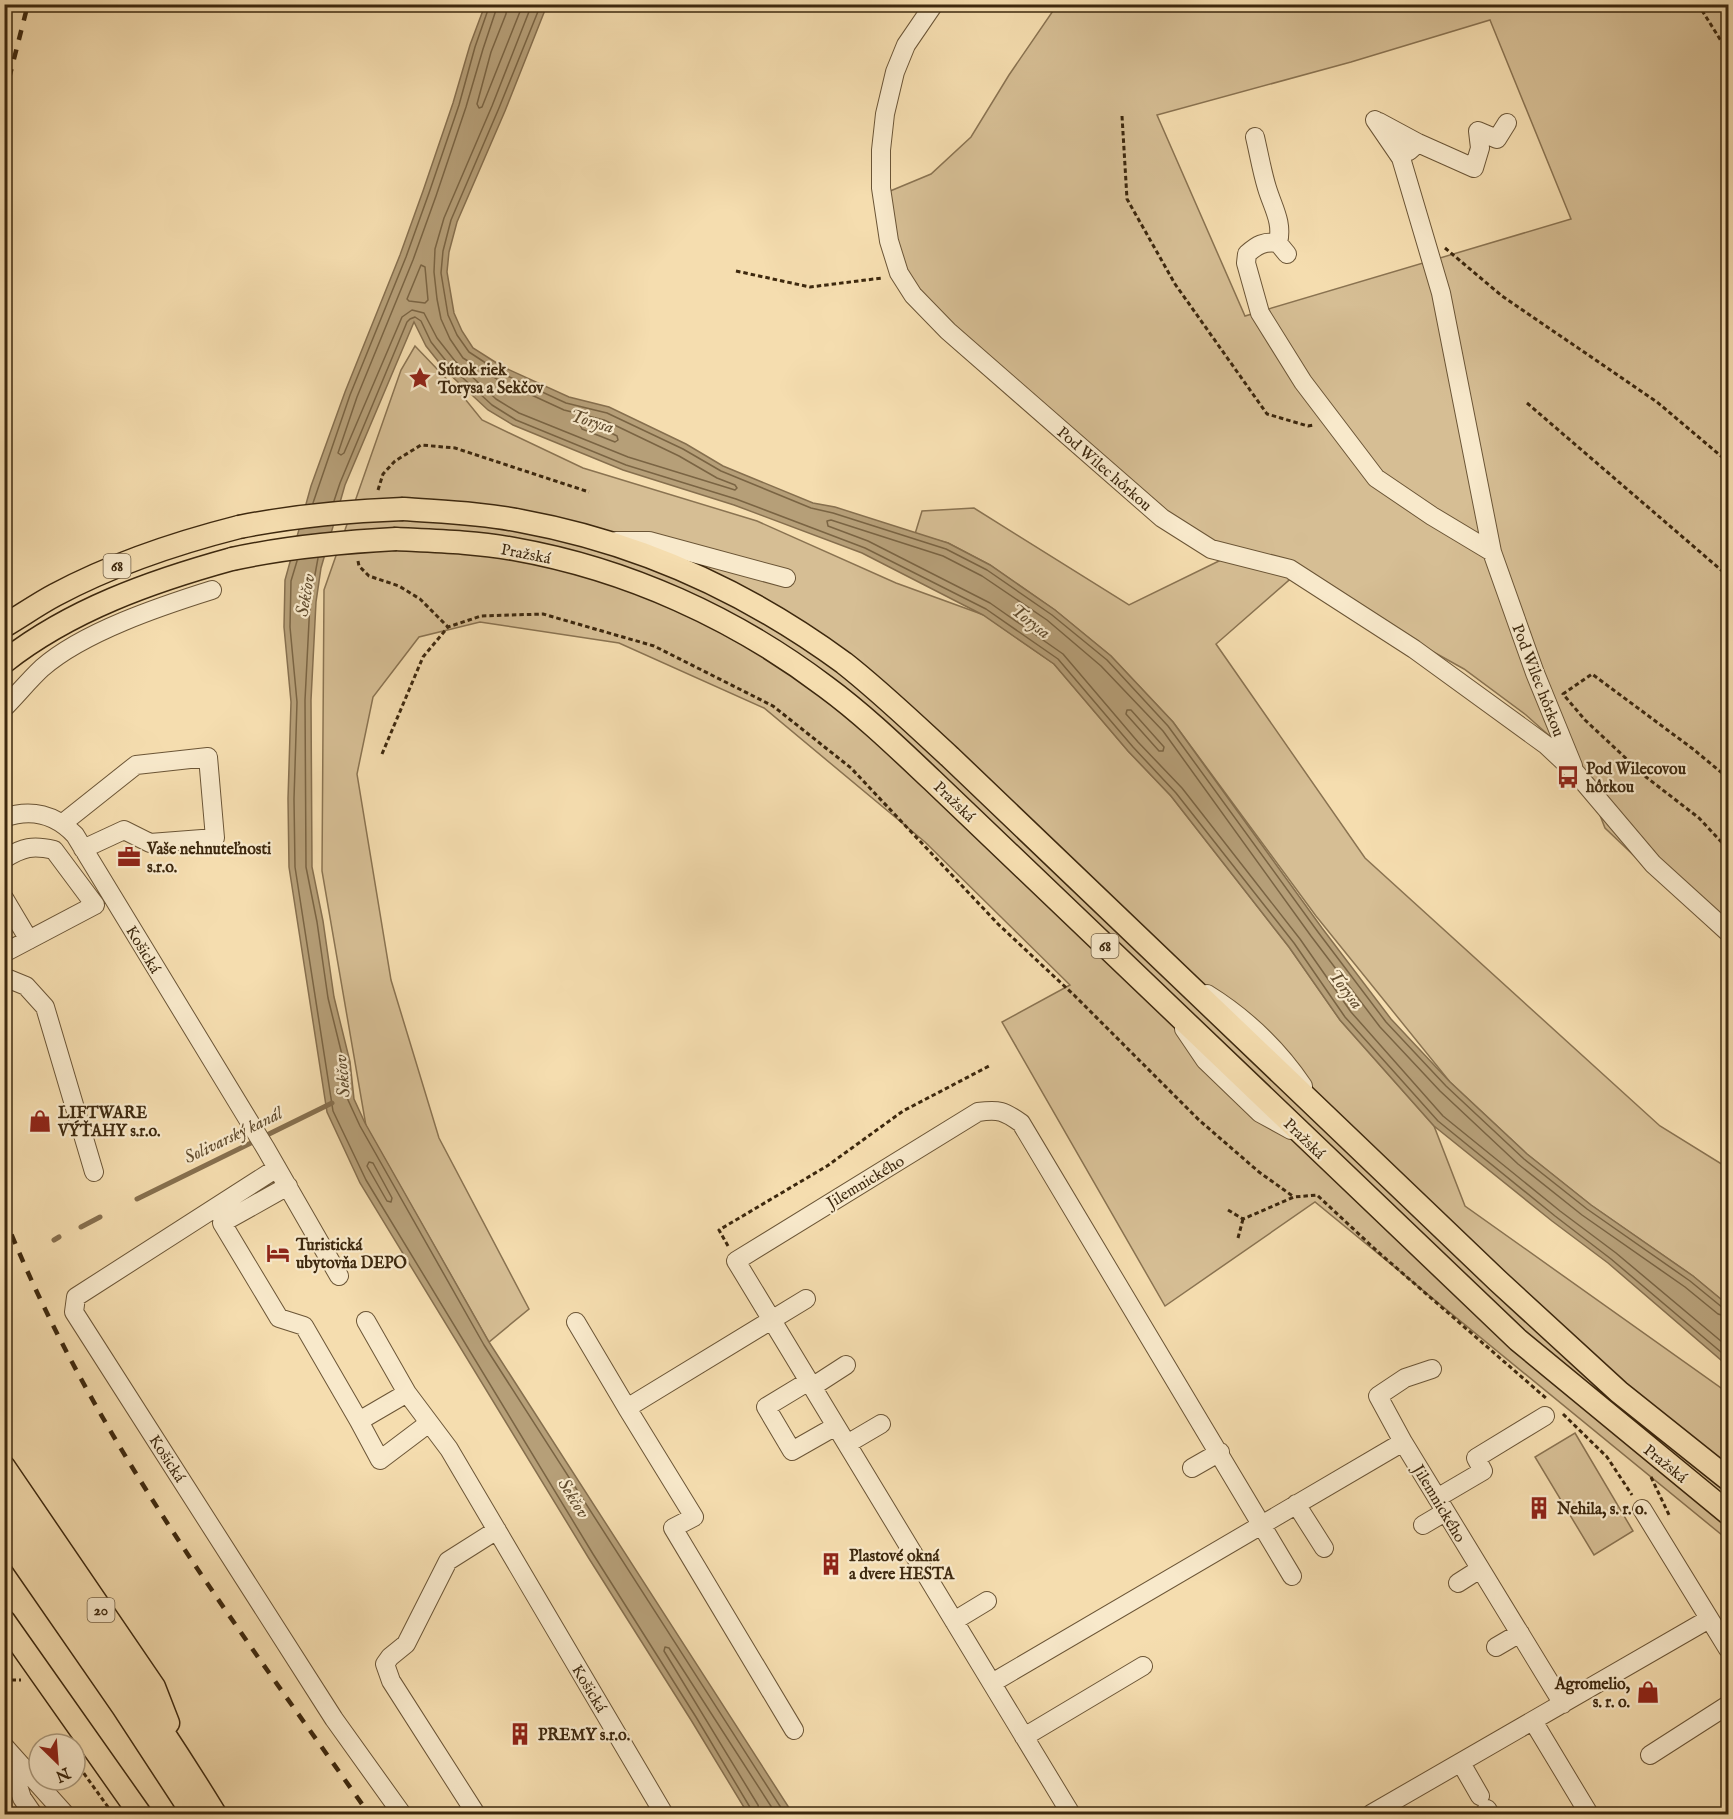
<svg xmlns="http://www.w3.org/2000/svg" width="1733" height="1819" viewBox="0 0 1733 1819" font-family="'IM FELL English',serif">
  <rect width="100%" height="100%" fill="#f5ddaf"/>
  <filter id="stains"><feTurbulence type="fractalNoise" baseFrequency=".00333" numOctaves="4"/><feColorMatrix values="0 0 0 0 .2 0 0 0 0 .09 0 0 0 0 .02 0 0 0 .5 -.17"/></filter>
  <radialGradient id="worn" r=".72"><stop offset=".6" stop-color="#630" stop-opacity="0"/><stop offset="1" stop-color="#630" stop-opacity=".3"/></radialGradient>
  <!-- green -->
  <path fill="#d6be94" stroke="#8a7351" stroke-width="1.5" fill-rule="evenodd" d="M1057,5H1728V945L1605,828L1585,777L1572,756L1526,715L1464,669L1295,575L1216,644L1365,858L1660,1126L1728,1168V1305L1693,1276L1591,1205L1527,1154L1450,1082L1316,916L1173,722L1111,656L1055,610L990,565L948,543L915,534L922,511L974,508L1129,605L1221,560L952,325L905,273L883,194L931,174L971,137L1009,75ZM1490,20L1571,219L1245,316L1157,115L1351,62Z
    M415,346L461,394L482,420L583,468L757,521L896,583L984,615L1054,664L1128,751L1171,796L1289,947L1340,1020L1434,1126L1465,1206L1728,1393V1540L1315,1202L1165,1306L1002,1022L1070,985L925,842L764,708L619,643L480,622L419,637L373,697L357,774L391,980L439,1138L529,1309L489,1342L366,1126L322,871L324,590L401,370Z
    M1575,1433L1633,1531L1594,1555L1535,1457Z"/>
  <!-- water -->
  <path fill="#b69f78" stroke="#866f4e" stroke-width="1.5" d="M485,5H547L505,111L457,222L449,252L447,272L454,313L462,331L473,348L503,367L569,397L609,407L686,444L723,466L813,503L835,507L948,543L990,565L1055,610L1111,656L1173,722L1322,928L1391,1019L1450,1082L1527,1154L1591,1205L1693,1276L1728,1305V1366L1608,1263L1552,1221L1434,1126L1340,1020L1289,947L1171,796L1128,751L1054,664L983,615L862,553L734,505L623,470L513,425L488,410L445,370L426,346L414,322L345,485L321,568L316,602L311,700L312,867L323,921L334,997L350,1062L354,1099L365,1123L489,1342L793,1814H748L691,1720L588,1557L360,1183L327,1112L289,867L288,799L291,702L284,627L285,580L311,486L345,392L400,255L423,191L453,103L470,45Z"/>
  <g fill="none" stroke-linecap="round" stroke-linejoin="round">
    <!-- shore -->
    <path stroke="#7a6443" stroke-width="1.5" d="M498,4L483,49L466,107L436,196L413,260L357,397L338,453L341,455L344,453L402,317L412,310L424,313L437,338L455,361L496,399L519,413L628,457L735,490L737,488L735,485L717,478L679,456L604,420L564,410L497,379L463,358L450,339L441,319L437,299L434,272L435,249L444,218L492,106L532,4
      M507,4L506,14L491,52L477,104L479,108L482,107L484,102L523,4
      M541,4L499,108L451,220L443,251L441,273L448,315L457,335L469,352L501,373L566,403L607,413L683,449L721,471L811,508L833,513L946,549L987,570L1052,615L1107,660L1168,726L1318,932L1386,1022L1446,1086L1524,1159L1587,1209L1690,1281L1723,1308L1728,1309
      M421,265L425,267L428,300L425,303L409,301L407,299Z
      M584,423L601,428L617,436L618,440L615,442L582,429L580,425Z
      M334,501L340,483L407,322L410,319L415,317L421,321L431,342L450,366L492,405L516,420L626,465L736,499L865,548L986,609L1058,659L1133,747L1176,793L1294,943L1345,1017L1438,1121L1555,1216L1611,1259L1728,1358
      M313,503L350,395L406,257L429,193L459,105L475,47L490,4
      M318,558L310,602L305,700L306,867L317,922L328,998L344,1063L348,1100L360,1126L484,1345L785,1814
      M297,561L291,581L290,627L297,702L294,799L295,867L333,1111L366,1180L593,1554L696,1717L751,1809L752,1814
      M1127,710H1131L1164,747L1163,751H1159L1126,714Z
      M369,1162L373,1163L392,1198L391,1202L387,1201L367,1166Z
      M1728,1317L1718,1314L1685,1287L1582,1215L1518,1164L1440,1091L1380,1027L1311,936L1163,731L1101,666L1047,620L982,576L943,556L831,520L827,521L828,526L868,541L990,603L1063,654L1138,742L1182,788L1300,939L1351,1012L1443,1116L1560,1211L1616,1253L1728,1347
      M760,1814L758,1805L664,1651L665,1647L669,1648L776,1814"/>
    <!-- stream -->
    <path stroke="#866f4e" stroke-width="5" d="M137,1199L332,1103
      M81,1227L100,1217
      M54,1240L59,1237
      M4,1264L9,1262"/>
    <!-- minor casing -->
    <g stroke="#6b5536" stroke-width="20">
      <path id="minor" d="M934,4L906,45L895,72L885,114L881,150V188L889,241L899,273L913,295L948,331L1162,518L1211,549L1290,569L1414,649L1546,745L1576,773L1653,864L1728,932
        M1375,120L1401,158L1441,293L1492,552L1535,673L1573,766
        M1379,122L1418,143L1409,151
        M1255,137C1259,154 1262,172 1267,188C1273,208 1283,222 1278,243
        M1418,143L1474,168L1480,148L1478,131L1497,139L1507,123
        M1287,254L1278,243C1264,241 1257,245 1247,254L1246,263L1260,313L1303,382L1376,478L1432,516L1492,552
        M616,541H649L786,578
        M4,708C17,695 29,680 42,668C83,632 161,606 212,590
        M4,818C31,808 56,815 75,835L266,1149L339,1276
        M63,823L136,765L208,757L215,838L150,843L124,830L83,849
        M4,859C23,847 33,845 54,850L95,905L4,953
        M4,898L29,940
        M4,977L26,986L45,1007L94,1172
        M1207,994C1244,1017 1278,1049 1303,1086
        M1184,1029L1205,1060L1260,1113L1291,1130
        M277,1168L76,1297L74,1312L334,1719L402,1814
        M288,1186L222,1223L279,1318L304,1326L359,1421L407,1393L366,1321
        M576,1322L627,1408
        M809,1381L766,1407L792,1451L836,1426
        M812,1387L846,1365
        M407,1393L449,1449L664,1814
        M359,1421L380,1460L429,1423
        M1403,1442L1378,1396L1405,1378L1432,1369
        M847,1444L881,1424
        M1192,1468L1220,1452
        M1437,1498L1483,1471L1476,1458L1545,1416
        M1296,1504L1324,1548
        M1642,1509L1728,1649
        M1423,1525L1445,1512
        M1458,1583L1480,1569
        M954,1621L987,1601
        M1496,1647L1520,1633
        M992,1683L1403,1442L1563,1704
        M1533,1721L1589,1814
        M794,1730L673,1528L694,1517L627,1408L806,1299
        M1024,1737L1143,1666
        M4,1746L65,1814
        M8,1755L22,1798L33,1814
        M1650,1755L1728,1705
        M1461,1763L1480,1796
        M1487,1809L1490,1814
        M476,1814L391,1681L385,1664L390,1657L406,1644L448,1561L497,1530
        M1071,1814L736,1261L978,1112C999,1109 1004,1111 1021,1123L1292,1576
        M1371,1814L1709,1619"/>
    </g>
    <!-- major casing -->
    <g stroke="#3d280e" stroke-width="25">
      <path id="major" d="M403,509C442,512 482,513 521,521C641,543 746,591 844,663C881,692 915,725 950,757L1498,1281L1619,1392L1728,1479
        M396,539C436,541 475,542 514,549C627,569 735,618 826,687C864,715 898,748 932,780L1518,1340L1728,1513
        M4,626C21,616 38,604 55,595C113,564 176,543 239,527
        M4,662C70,610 152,581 232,559
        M4,1467L154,1687L168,1723
        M4,1504C77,1605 150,1708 215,1814
        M4,1535L123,1707L193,1814
        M4,1621L140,1814"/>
    </g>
    <!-- path -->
    <path stroke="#3d280e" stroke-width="3" stroke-dasharray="4.5 3" stroke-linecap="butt" d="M1698,4L1728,52
      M1122,116L1127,199L1175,284L1267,414L1308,426L1314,425
      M1445,248L1502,296L1657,402L1728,462
      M736,271L810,287L882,278
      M1527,403L1728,576
      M378,490L383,474L395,461L421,445L455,448L589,492
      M358,561L359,566L369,576L399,586L420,599L448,627
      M382,754L423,657L448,627L481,616L543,614L654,646L773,706L851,768L998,924L1075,996L1199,1120L1259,1172L1294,1197
      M1728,778L1693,749L1592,674L1563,694L1585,720L1646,777L1699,818L1728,849
      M1228,1210L1243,1219L1294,1197L1317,1195L1377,1251L1547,1399
      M1238,1238L1243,1219
      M728,1246L719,1230L827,1166L903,1111L991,1065
      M1563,1414L1607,1457L1632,1495
      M1651,1477L1670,1517
      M4,1680H21
      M59,1735L63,1744
      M75,1761L113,1814"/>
    <!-- minor -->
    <use href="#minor" stroke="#f8e9cb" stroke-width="18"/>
    <!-- major -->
    <use href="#major" stroke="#f5ddaf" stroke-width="22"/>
    <!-- rail -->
    <path stroke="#3d280e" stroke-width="4.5" stroke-dasharray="10 10" stroke-linecap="butt" d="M4,98L28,4
      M4,1216C91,1435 235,1623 369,1814"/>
    <!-- major-bridge casing -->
    <g stroke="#3d280e" stroke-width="25" stroke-linecap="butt">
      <path id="major-bridge" d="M239,527C294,516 348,511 403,509
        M232,559C287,547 340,542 396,539"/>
    </g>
    <!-- major-bridge -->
    <use href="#major-bridge" stroke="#f5ddaf" stroke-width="22"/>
  </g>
  <!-- icons -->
  <defs>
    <g id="sight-bare" transform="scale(1.8)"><path d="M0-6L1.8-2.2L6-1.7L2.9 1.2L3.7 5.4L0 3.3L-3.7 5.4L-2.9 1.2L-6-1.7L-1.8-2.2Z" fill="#8f2418" stroke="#f8e9cb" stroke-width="2.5" paint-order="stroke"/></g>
    <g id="bus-bare" transform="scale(1.8)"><path d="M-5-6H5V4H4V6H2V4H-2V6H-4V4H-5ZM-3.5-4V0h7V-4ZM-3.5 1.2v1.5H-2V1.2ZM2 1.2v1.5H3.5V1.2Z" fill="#8f2418" stroke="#f8e9cb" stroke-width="2.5" paint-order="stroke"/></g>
    <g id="office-bare" transform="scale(1.8)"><path d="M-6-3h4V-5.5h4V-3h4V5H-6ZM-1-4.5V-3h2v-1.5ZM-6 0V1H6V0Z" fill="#8f2418" stroke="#f8e9cb" stroke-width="2.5" paint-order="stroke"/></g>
    <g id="shop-bare" transform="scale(1.8)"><path d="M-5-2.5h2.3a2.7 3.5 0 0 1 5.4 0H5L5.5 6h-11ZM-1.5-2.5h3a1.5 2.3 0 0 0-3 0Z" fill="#8f2418" stroke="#f8e9cb" stroke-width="2.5" paint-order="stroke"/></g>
    <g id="hotel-bare" transform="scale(1.8)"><path d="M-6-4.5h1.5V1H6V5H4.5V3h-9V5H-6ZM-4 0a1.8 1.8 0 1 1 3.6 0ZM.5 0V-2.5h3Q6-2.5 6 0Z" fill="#8f2418" stroke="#f8e9cb" stroke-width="2.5" paint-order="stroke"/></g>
    <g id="building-bare" transform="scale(1.8)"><path d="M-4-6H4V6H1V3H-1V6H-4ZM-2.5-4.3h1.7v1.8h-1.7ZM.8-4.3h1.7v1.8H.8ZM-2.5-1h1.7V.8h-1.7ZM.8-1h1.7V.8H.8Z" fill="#8f2418" stroke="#f8e9cb" stroke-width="2.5" paint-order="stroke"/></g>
  </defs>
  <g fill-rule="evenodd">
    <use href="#sight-bare" x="420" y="378"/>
    <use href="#bus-bare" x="1568" y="777"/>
    <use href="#office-bare" x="129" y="857"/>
    <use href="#shop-bare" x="40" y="1121"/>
    <use href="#hotel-bare" x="278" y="1253"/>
    <use href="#building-bare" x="1539" y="1508"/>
    <use href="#building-bare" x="831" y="1564"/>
    <use href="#shop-bare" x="1648" y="1692"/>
    <use href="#building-bare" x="520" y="1734"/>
  </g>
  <g text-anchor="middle" stroke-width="4.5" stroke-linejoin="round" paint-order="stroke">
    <!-- shield labels -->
    <g fill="#f8e9cb" stroke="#756247" stroke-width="1.5">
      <rect x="103.5" y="554" width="27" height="24" rx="4.5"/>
      <rect x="1091.5" y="934" width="27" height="24" rx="4.5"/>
      <rect x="87.5" y="1598" width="27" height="24" rx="4.5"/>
    </g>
    <g font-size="15" font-weight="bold" fill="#3d280e">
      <text x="117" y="571">68</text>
      <text x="1105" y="951">68</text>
      <text x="101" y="1615">20</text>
    </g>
    <!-- poi labels -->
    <g font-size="16" font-weight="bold" fill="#3d280e" stroke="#f8e9cb" text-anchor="start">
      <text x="438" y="375">Sútok riek<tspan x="438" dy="18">Torysa a Sekčov</tspan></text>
      <text x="1586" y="774">Pod Wilecovou<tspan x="1586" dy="18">hôrkou</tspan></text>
      <text x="147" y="854">Vaše nehnuteľnosti<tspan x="147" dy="18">s.r.o.</tspan></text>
      <text x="58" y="1118">LIFTWARE<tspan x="58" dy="18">VÝŤAHY s.r.o.</tspan></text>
      <text x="296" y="1250">Turistická<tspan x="296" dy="18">ubytovňa DEPO</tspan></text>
      <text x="1557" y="1514">Nehila, s. r. o.</text>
      <text x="849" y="1561">Plastové okná<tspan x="849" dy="18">a dvere HESTA</tspan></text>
      <text x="1630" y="1689" text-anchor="end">Agromelio,<tspan x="1630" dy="18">s. r. o.</tspan></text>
      <text x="538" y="1740">PREMY s.r.o.</text>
    </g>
    <!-- street labels -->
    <g font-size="16" fill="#3d280e" stroke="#f8e9cb">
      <text transform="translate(1105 468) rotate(41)" y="6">Pod Wilec hôrkou</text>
      <text transform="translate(526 553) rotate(11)" y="6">Pražská</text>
      <text transform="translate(1539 680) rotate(69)" y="6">Pod Wilec hôrkou</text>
      <text transform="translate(955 801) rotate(44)" y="6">Pražská</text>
      <text transform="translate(144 949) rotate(59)" y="6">Košická</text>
      <text transform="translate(1305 1138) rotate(44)" y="6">Pražská</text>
      <text transform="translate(865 1181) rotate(-31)" y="6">Jilemnického</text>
      <text transform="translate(168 1458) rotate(57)" y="6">Košická</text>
      <text transform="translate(1666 1463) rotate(39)" y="6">Pražská</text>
      <text transform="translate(1440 1503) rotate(59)" y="6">Jilemnického</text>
      <text transform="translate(590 1688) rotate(59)" y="6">Košická</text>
    </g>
    <!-- water labels -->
    <g font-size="18" font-style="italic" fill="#614c2e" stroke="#f8e9cb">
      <text transform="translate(592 421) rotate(17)" y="6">Torysa</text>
      <text transform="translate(305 595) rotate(-80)" y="6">Sekčov</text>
      <text transform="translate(1031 621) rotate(38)" y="6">Torysa</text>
      <text transform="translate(1346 989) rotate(53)" y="6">Torysa</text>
      <text transform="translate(342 1076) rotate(-95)" y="6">Sekčov</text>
      <text transform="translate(233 1135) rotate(-26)" y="6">Solivarský kanál</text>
      <text transform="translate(574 1498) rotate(58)" y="6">Sekčov</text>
    </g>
  </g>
  <!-- margin -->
  <rect width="1733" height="1819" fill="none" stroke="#f5ddaf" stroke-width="24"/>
  <rect x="6" y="6" width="1721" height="1807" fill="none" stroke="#3d280e" stroke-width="3"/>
  <rect x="12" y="12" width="1709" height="1795" fill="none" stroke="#3d280e" stroke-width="1.5"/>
  <!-- north arrow -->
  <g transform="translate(57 1762) rotate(155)"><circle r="28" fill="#f8e9cb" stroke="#ad9c7f" stroke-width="1.5"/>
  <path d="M0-4.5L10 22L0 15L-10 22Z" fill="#8f2418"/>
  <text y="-9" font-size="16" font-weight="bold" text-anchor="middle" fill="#3d280e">N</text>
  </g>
  <rect width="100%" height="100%" filter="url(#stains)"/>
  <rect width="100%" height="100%" fill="url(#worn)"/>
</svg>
